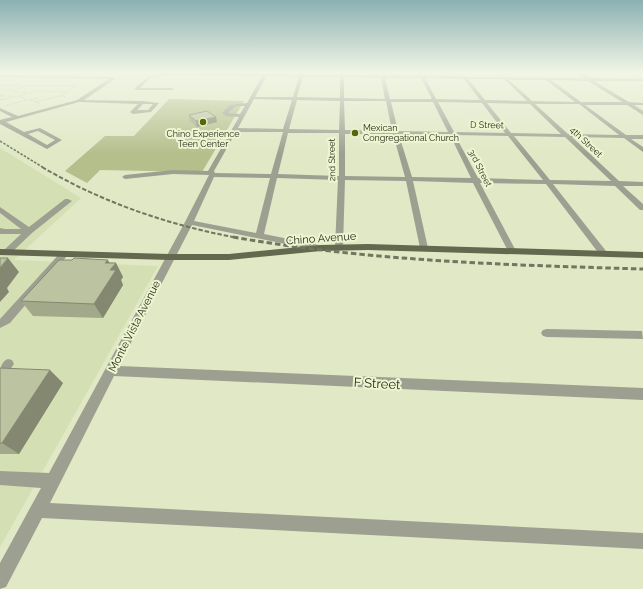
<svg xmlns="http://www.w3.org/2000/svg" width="643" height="589" viewBox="0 0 643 589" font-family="Raleway,sans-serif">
  <rect width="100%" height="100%" fill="#e0e8c5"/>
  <!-- built -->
  <path fill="#d5dfb4" d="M0,148L81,198L14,260L158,266L0,547Z"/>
  <!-- green -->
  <path fill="#b4bf8c" d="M169,99L244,101L202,172L100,170L87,183L65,171L105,136H134Z"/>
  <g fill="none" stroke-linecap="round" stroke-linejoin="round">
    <!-- path -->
    <path stroke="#90957c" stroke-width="1" stroke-dasharray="0.5 1.5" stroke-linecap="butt" d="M0,85L76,86
      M0,90H16L26,86
      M14,92H26
      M0,94L2,96H0
      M2,96H13
      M65,97L60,96L78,85
      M0,100L18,96
      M31,100L37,98L40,100
      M35,102L18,96L35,91L67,92
      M40,104L35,102L60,96
      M7,105L26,100"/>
    <!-- minor -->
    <path fill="#9da091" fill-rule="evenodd" d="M265,72H269L268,74H299L300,72H304L303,74L340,75V72H344V75H381L380,72H384L385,75L420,76L418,72H422L424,76H462L461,75L463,74L466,77H502L503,75L506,77L584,78L575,72H580L590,78L643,79V81H594L629,102L643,103V105H634L643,111V115L627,105H585L626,135H643V139H631L643,147V152L624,138L572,137L619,181L643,182V186H623L643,204V210H640L615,186L553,184L606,251L607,253L606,255H600L546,184L480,183L516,251L512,254L508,251L473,183L413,181L428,248L424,251L420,248L406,181L345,180L343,247L339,250L335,247L338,180L277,178L264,234L323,246L324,248L323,250L320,251L192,225L119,366L643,388V400L114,376L50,503L643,533V549L42,518L6,587L0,589V563L41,488L0,485V471L49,473L185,222L209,175L173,174L125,179L122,177L125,175L173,170L208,171L239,117L226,116L222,113L230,105L247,103L262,76L170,75L151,77L140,88H172L174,90H136L134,89L150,75L170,73L264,74ZM267,76L299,77L293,97H255ZM303,77H340V98L297,97ZM344,77L381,78L385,99L344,98ZM385,78H421L432,99H390ZM425,78L464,79L480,100L436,99ZM468,79H504L527,101L485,100ZM509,80H546L575,102L532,101ZM551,80L588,81L622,102H581ZM254,99L292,100L283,129L238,128ZM297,100L340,101L339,130L289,129ZM344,101H386L392,131L345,130ZM391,102H433L448,132L398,131ZM438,102L482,103L505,133L454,132ZM487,103L530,104L561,134L511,133ZM535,104H579L619,135L568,134ZM236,106H245L240,114L228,113ZM236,132H283L271,174L215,173L214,171ZM288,133H339V176L278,174ZM345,134H393L405,177L345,176ZM399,135H450L471,178L412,177ZM455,135L508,136L543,180L478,178ZM514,136L565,137L611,181L550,180ZM214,177L270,178L256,233L194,221Z
      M0,75L114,77L115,79L84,100L142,101L159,103L151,112L133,114L130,112L138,104L79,102L6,122L24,132L40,128L62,140L47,149L0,124V120L12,117L0,111V108L18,116L77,100L109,79L0,77ZM143,104H153L148,110H137ZM38,131L55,140L47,145L28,134Z
      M65,199H68L72,201L32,233L10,254H4L3,252L4,250L21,234H0V228L5,229H21L0,213V207L29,227Z
      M64,251L68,254L67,256L10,323L0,328V319L61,252Z
      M547,329L642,331L643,339L547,337L543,336L541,333L543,330Z
      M8,359L12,360L14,364L4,378L0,379C0,370 0,362 8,359Z"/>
    <!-- major -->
    <path fill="#63684e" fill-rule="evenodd" d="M368,244L643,252V258L368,250L321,251L229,260H169L0,255V249L169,254H229L321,245Z"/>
    <!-- rail-far2 -->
    <path stroke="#717660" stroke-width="1.5" stroke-dasharray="2.5 1.5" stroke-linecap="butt" d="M0,141L44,168"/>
    <!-- rail-far1 -->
    <path stroke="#717660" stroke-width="2" stroke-dasharray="4.5 2" stroke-linecap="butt" d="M42,167C103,203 169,225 238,238"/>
    <!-- rail -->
    <path stroke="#717660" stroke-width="3" stroke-dasharray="5.5 3" stroke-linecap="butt" d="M233,237C369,261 505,265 643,269"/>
  </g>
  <!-- wall -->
  <path fill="#a2a88a" d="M189,115L216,117L217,122L197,127L190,121Z
    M72,260L116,263L123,277L121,280L123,285L103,318L33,316L21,301Z
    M0,368L63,383L19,454H0Z"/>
  <!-- shaded-wall -->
  <path fill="#848871" d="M216,117L217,122L197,127L196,121Z
    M8,258L19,272L7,288L9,292L0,302V268Z
    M108,260L112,268L116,263L123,277L121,280L123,285L103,318L94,304L105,263Z
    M50,370L63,383L19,454L2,443Z"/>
  <!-- building -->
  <path fill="#bcc3a1" stroke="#848871" d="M207,111L216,117L196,121L189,115Z
    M0,258H8L0,268Z
    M74,258L108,260L105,263H116L110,270H116L94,304L21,301L59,260H72Z
    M0,368L50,370L2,443H0Z"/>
  <!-- sky -->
  <linearGradient id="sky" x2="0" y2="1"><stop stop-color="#8bb1b3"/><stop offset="0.47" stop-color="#f1f5e5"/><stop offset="1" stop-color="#f1f5e5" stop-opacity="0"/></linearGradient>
  <rect width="643" height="154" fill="url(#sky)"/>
  <!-- markers -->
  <g fill="#596509" stroke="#edf5d1" stroke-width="1.5">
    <circle cx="203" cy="122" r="4"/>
    <circle cx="355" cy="133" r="4"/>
  </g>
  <g text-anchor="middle" stroke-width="4" stroke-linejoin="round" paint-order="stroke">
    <!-- far-street labels -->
    <g font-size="9" fill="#292c1e" stroke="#edf5d1">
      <text transform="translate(487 125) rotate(1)" y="3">D Street</text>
      <text transform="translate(586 142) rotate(43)" y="3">4th Street</text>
      <text transform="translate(332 160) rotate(-91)" y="3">2nd Street</text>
      <text transform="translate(480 168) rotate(63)" y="3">3rd Street</text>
    </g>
    <!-- far-poi labels -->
    <g font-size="9" fill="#292c1e" stroke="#edf5d1" text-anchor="start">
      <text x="363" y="131">Mexican<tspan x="363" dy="10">Congregational Church</tspan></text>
      <text x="203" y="137" text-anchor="middle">Chino Experience<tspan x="203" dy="10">Teen Center</tspan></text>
    </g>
    <!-- street labels -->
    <g font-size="11" fill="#292c1e" stroke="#edf5d1">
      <text transform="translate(321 238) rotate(-4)" y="4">Chino Avenue</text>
      <text transform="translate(134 326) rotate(-63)" y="4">Monte Vista Avenue</text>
    </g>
    <!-- near-street labels -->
    <g font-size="13" fill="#292c1e" stroke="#edf5d1">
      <text transform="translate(377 383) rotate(3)" y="5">F Street</text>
    </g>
  </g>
</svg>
